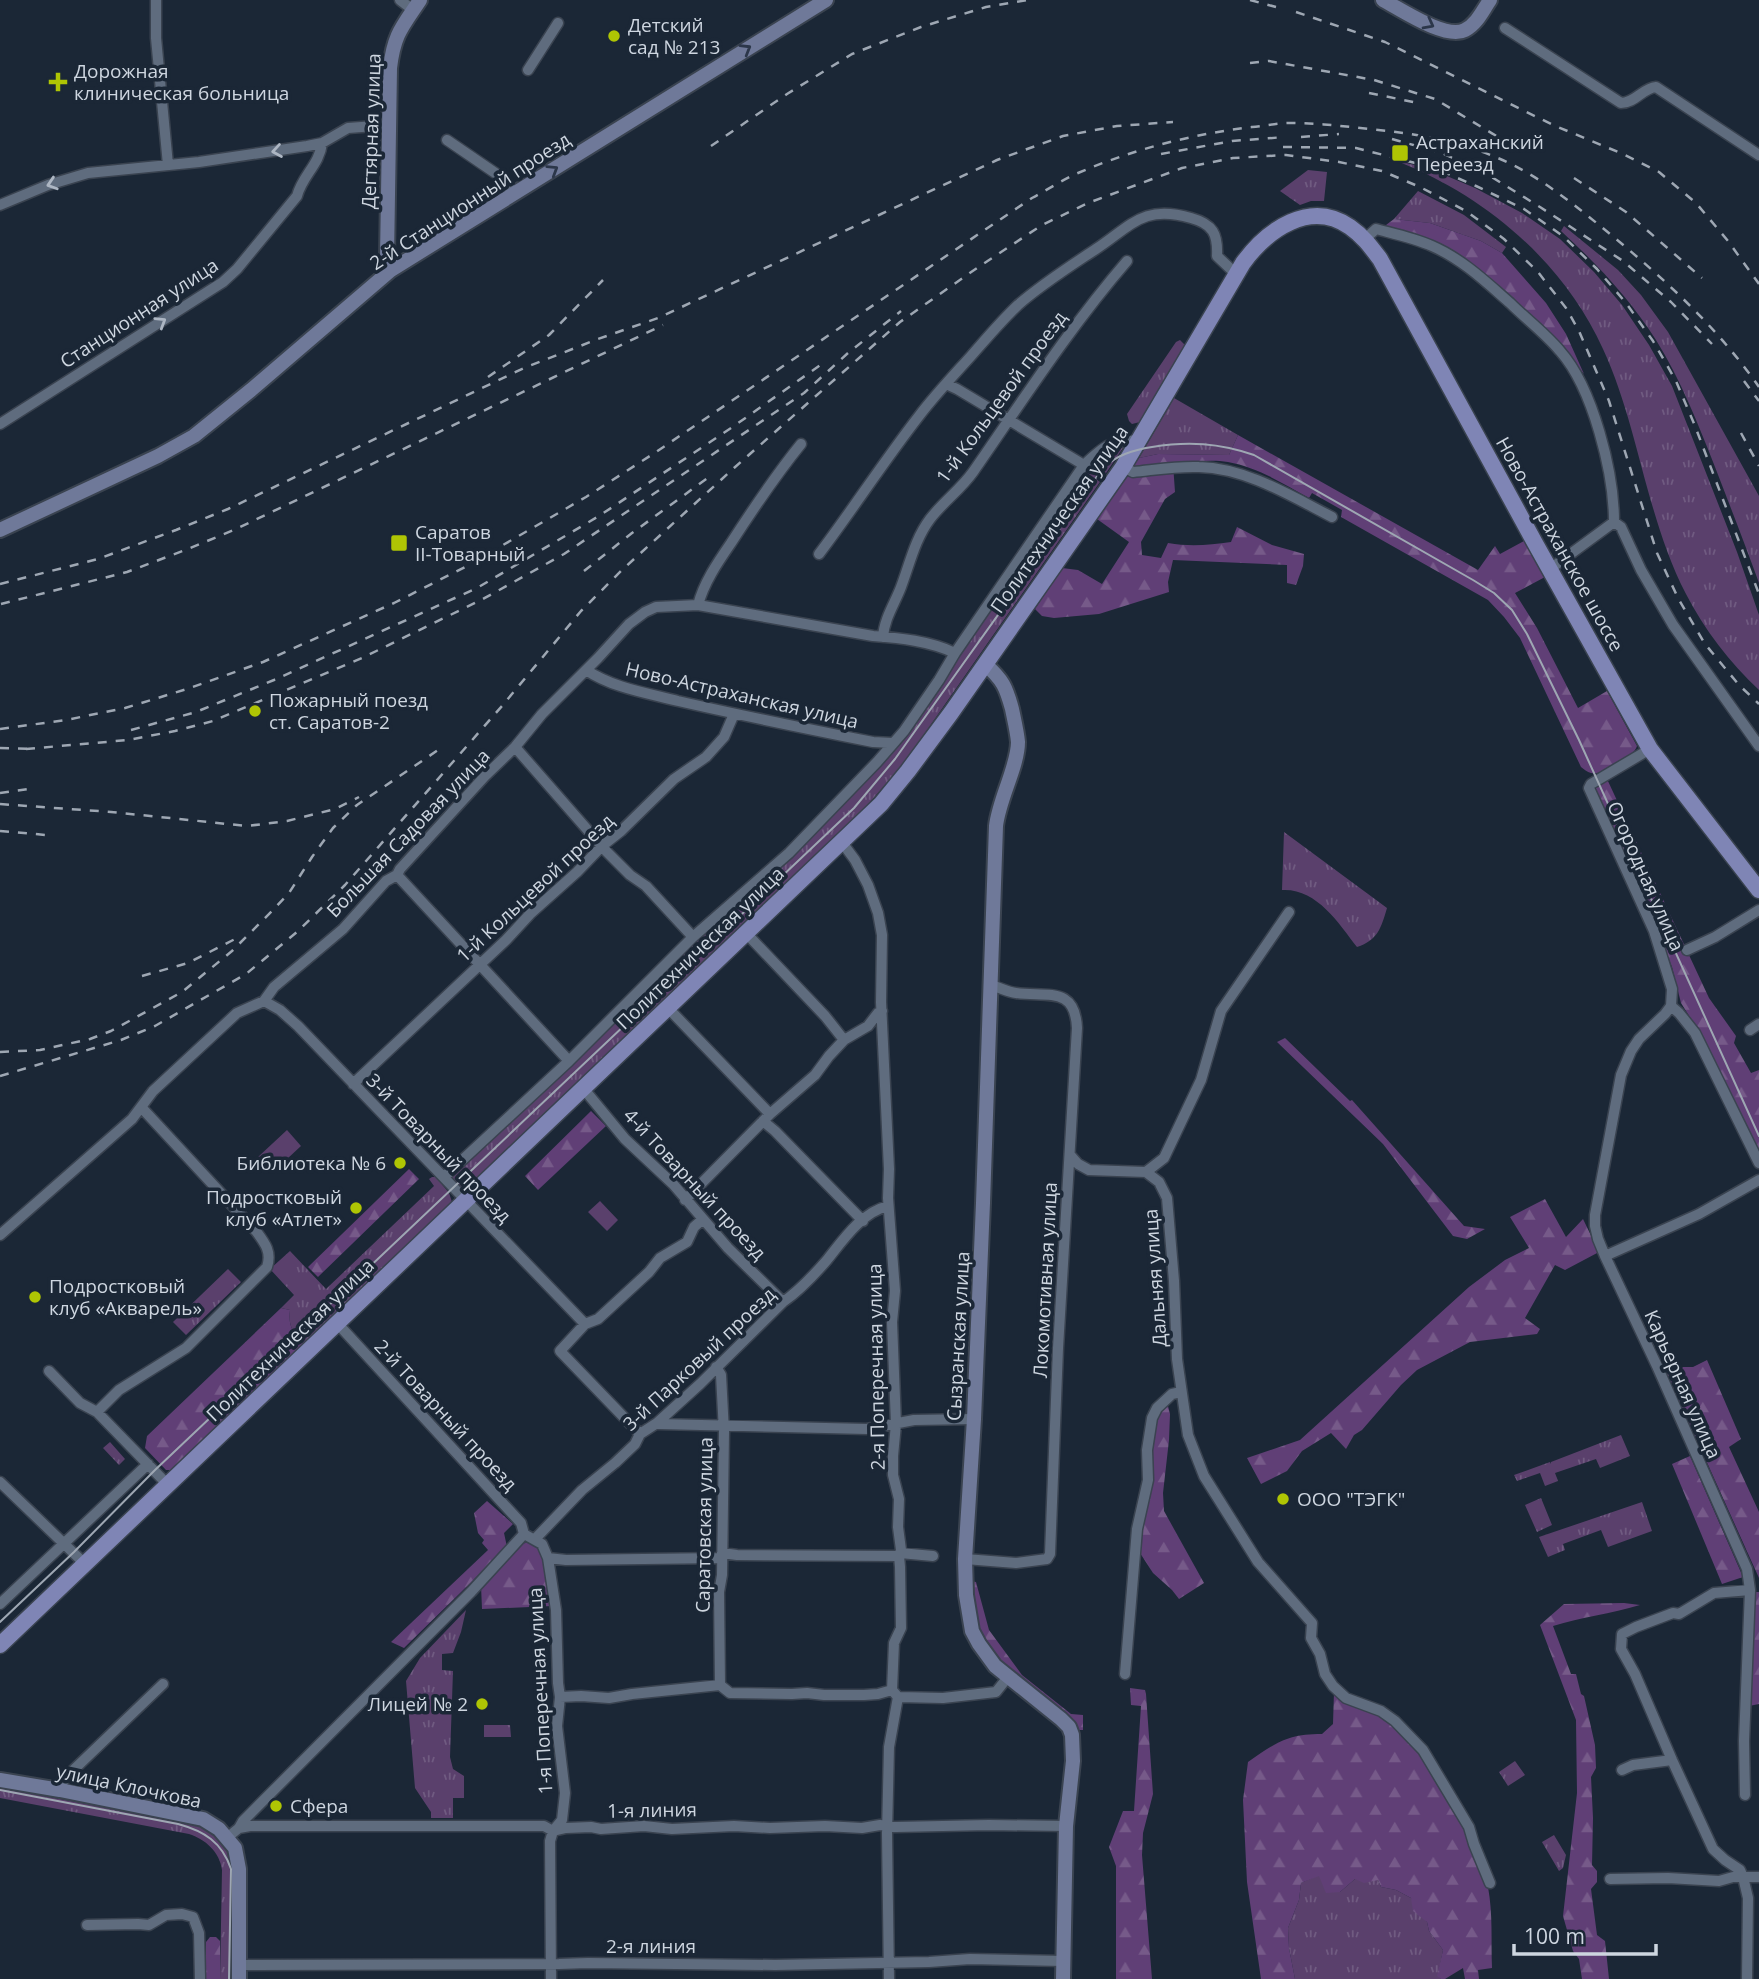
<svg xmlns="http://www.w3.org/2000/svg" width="1759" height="1979" viewBox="0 0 1759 1979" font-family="'Open Sans',sans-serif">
  <defs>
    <pattern id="grass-tufts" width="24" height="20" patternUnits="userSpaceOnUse" patternTransform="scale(1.75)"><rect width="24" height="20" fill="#5a406c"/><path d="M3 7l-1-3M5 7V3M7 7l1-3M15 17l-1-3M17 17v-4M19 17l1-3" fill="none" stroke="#705b81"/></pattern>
    <pattern id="forest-firs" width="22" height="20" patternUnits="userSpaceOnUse" patternTransform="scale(1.75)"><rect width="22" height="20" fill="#603f76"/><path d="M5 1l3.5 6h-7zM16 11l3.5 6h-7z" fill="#765a89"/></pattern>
  </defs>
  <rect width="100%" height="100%" fill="#1b2736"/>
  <!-- grass -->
  <path fill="url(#grass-tufts)" d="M1397,161L1428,168L1475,188L1522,213L1560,239L1594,272L1622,305L1649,345L1672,386L1737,552L1759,615V690C1730,663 1704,629 1686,594C1646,517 1639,427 1603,349C1563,261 1485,196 1397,161Z
    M1308,170L1327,172L1324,201H1311L1300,205L1280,191Z
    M1418,191L1464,215L1506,247L1502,253L1481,241L1430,223L1394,219Z
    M1564,226L1618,270L1641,295L1668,332L1759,496V583C1745,544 1730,506 1715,467C1698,424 1681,380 1656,340C1630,299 1597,264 1561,231Z
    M1180,340L1185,345L1140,422L1132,424L1129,421L1127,414L1176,342Z
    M1174,398L1238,435L1229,455L1158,454L1139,458Z
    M1121,446L1123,448L1102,479L902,766L860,813L469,1185L463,1188C457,1185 453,1181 451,1175L638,996L652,986L695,941L729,912L768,875L907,732L1089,466C1099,457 1108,448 1121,446Z
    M1284,832L1387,908C1381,928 1378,940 1357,947C1338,922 1316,888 1282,890Z
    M432,1177H436L449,1193L452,1202L304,1344C293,1332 288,1327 290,1310L281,1308L294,1295L270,1269L290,1251L326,1289L434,1186L429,1179Z
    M228,1269L241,1282L186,1335L173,1322Z
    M1621,1435L1630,1456L1600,1468L1596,1459L1555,1473L1558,1481L1545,1486L1540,1473L1517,1481L1514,1475L1550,1462L1551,1464V1462Z
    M110,1442L125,1459L119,1465L103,1448Z
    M1541,1498L1552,1525L1537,1532L1525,1505Z
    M1642,1502L1652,1531L1608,1547L1601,1530L1563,1544L1565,1550L1548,1557L1539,1537Z
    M466,1610L461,1632L453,1653L442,1654V1670L453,1671L450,1757L453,1769L464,1776V1798H453V1818H431V1812L415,1788L406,1681L420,1658Z
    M484,1725H510L511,1737H484Z
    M1515,1761L1525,1775L1508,1786L1499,1772Z
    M0,1788L201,1825C220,1837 229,1846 235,1868L234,1979H220L222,1870C220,1852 205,1839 189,1834L0,1798Z
    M1554,1835L1566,1855L1563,1868L1559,1871L1542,1842Z
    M1319,1875L1340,1892L1355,1879L1378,1880L1381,1887L1396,1890L1411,1898L1427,1922L1429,1931L1443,1950L1438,1975L1441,1979H1295L1289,1948L1288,1928L1299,1900L1301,1883Z"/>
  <!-- forest -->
  <path fill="url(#forest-firs)" d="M1394,219L1430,223L1481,241L1502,253L1546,303L1566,334L1584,374L1563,350L1490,279L1463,259L1382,228Z
    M1238,435L1478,570L1495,546L1500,554L1524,541L1545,577L1515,593L1537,628L1578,708L1607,691L1637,746C1634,757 1603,776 1591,773C1587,772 1584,769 1581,767L1520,638L1504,617L1488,600L1341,517L1342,510L1312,493L1309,498C1284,484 1257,467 1228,462C1211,459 1191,462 1173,464L1175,492L1165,499L1141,542L1142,555L1161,558L1168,543C1190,547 1210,545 1231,542L1237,527L1272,545L1304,554L1303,566L1296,585L1287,583V565L1173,560L1168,582L1169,592L1099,614L1054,618L1042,616L1035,609L1062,568L1078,570L1102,584L1129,542L1097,519L1139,458L1158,454L1229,455Z
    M1607,779L1709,998L1736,1036L1734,1043L1751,1073L1759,1070V1156L1698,1030L1681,1003L1672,967L1657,930L1596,794V786Z
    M1285,1038L1350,1101L1352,1100L1464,1226L1485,1229L1467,1239L1453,1236L1383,1144L1277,1042Z
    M591,1111L606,1126L538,1190L525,1176Z
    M409,1169L419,1179L318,1277L308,1267Z
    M1545,1199L1566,1237L1583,1219L1599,1252L1565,1270L1555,1265L1525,1318L1540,1329L1537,1334L1470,1342L1417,1370L1401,1385L1362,1430L1354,1435L1346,1449L1331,1433L1302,1451L1287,1471L1261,1484L1247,1458L1300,1440L1469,1287L1505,1260L1529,1248L1510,1217Z
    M281,1308L290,1310C288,1327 293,1332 304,1344L171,1470H166L145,1448L147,1436Z
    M1707,1360L1741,1439L1729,1447L1759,1512V1578L1664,1367H1693Z
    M1168,1406L1170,1414L1169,1440L1163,1493L1164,1511L1204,1583L1179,1599L1172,1590L1153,1573L1140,1553L1150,1451L1156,1419L1163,1407Z
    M1690,1456L1743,1577L1722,1584L1672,1464Z
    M487,1501L513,1524L504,1533L507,1547L404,1648L391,1642L488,1550L482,1543L484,1540L478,1533L474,1513Z
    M530,1542L539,1549L546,1559L552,1606L482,1609L481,1585L521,1544Z
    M971,1581L976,1582L989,1630L1022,1675L1071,1714L1083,1715V1730H1075L999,1664L978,1628Z
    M1753,1592H1759V1704L1749,1706Z
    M1624,1603L1640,1605C1611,1614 1581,1617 1553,1626L1571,1674H1576L1581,1694L1584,1696L1595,1745L1596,1768L1591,1777L1593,1818L1592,1865L1597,1871V1882L1591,1889L1597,1935L1605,1941L1609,1979H1582L1579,1959L1573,1951L1563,1916L1577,1793L1576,1720L1540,1625L1564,1604Z
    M1130,1688L1145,1690L1146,1694L1153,1794L1143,1833L1142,1855L1152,1979H1116V1866L1109,1847L1123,1811H1134L1141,1706L1131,1705Z
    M1334,1692C1350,1700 1373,1708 1387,1719C1426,1748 1478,1840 1488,1887C1493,1914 1491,1941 1492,1968L1478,1970L1479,1979H1465L1463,1968L1445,1979H1441L1437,1976L1443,1950L1429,1931L1427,1922L1413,1911L1411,1898L1396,1890L1381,1887L1378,1880L1364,1883L1355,1879L1340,1892L1326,1893L1319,1876L1301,1883L1299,1900L1288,1928L1289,1948L1295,1979H1261L1247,1882L1243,1800L1248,1762C1276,1743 1286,1734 1322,1734L1333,1724Z
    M210,1937H216L220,1941V1979H206V1942Z"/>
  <!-- garden -->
  <path fill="#5a406c" d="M287,1130L301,1146L272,1173L258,1157Z
    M600,1201L618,1220L607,1231L588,1212Z"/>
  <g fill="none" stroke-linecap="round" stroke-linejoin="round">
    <!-- street casing -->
    <g stroke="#3a4350" stroke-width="13">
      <path id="street" d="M156,0V38L168,165
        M400,0L413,10
        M1505,28L1621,103C1635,103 1643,88 1656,87L1759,155
        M528,70L558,23
        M447,140L504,179L514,195
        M0,205L48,185L88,173L199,162L307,146L322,143L348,128L389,125
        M1365,239L1376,229C1395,234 1414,238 1432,246C1462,259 1486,282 1510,303C1526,319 1545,333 1560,351C1593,388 1614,473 1614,522L1621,527L1641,570L1673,625L1759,746
        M946,384L957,389L1084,465
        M0,424L223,282L237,269L297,196C302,176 320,164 322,143
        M1123,467L1133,472C1154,470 1177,466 1199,467C1246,468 1291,496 1332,517
        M819,554C853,509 884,461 919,416C935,395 953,376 971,356C986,339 1001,321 1018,305C1042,284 1069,267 1096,249C1131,226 1143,204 1191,218C1213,224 1218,234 1217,256L1236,274
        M1550,569L1614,522
        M698,605C704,582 718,562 731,543C753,509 775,476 801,444
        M883,637C884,619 895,603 901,587C910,563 915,539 930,519C943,502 961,489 973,472C1023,400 1070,327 1127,261
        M586,670C613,688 647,693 678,701C743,716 808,729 873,742L893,743
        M515,747L606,851L630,875L646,886L693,937
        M1650,749L1591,784L1589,788L1654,931L1672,989L1671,1006
        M841,841L855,860L868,885L878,913L882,935L881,1002L889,1169L888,1198L895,1291L892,1322L896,1424L893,1456V1475L899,1499L898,1527L901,1550L899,1556L900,1567L901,1628L894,1643L892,1690L898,1697L889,1747L887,1834L889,1979
        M397,875L569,1061
        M746,933L825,1016L844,1040
        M1687,950L1715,937L1759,910
        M264,1001L280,1010L298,1026L585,1324
        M1671,1006L1665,1014L1639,1039L1631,1051L1621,1075L1595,1215V1226L1598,1239L1605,1256L1657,1366L1747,1569L1750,1590L1744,1741L1745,1795
        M1671,1006L1679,1013L1695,1033L1759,1163
        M668,1008L770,1114
        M1750,1030L1759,1024
        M353,1084L506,940L530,914L577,872L602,846L621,831L674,779L706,757L724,737L734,714
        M583,1088L625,1139L673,1184L728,1248L783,1302
        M763,1121L775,1131L863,1221
        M1071,1156L1078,1164L1089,1170L1146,1172
        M1146,1172L1159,1182L1167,1198L1174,1281L1177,1359L1188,1435L1204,1476L1258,1562L1312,1623L1311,1638L1320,1654L1325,1674L1333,1686L1346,1698L1381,1711L1395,1721L1423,1750L1469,1827L1474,1844L1490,1883
        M1146,1172L1164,1158L1201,1080L1221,1011L1289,912
        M444,1177L569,1061L693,937L789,853L877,762L904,731L939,680L955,653L1084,465C1105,445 1110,441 1140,440
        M685,1200L770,1114L815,1075L829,1056L844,1040L868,1026L878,1013L882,1011
        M0,1235L132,1119L153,1091L237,1013L264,1001L274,987L343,929L386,881L397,875L400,869L485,776L515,747L542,714L598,658L629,624L645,612L656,607L698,605L873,636C900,638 930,641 955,653
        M1605,1256L1699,1214L1759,1180
        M337,1323L521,1523L524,1534
        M716,1367L721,1375L724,1432L722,1575L719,1592L720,1685
        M49,1371L80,1403L97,1412L168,1485
        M97,1412L119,1390L186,1348L267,1267C272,1252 265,1243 256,1231L141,1107
        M657,1423L659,1424L867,1429L914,1420L974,1419
        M640,1434L560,1351L585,1324L598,1319L649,1272L660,1258L687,1242L694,1227L703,1219
        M0,1482L85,1564
        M524,1534L542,1544L548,1558L556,1610L558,1683L560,1697L557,1726L565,1793L562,1820L553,1831L550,1841L551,1979
        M535,1539L582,1490L615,1463L635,1444L640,1434L657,1423L700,1384L783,1302C799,1291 814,1275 827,1260C843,1240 862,1212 888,1206
        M722,1553L737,1555L899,1556
        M900,1553L933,1556
        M548,1558L566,1560L721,1558
        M965,1559L1016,1563L1047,1559L1050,1554L1058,1348L1077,1028C1075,986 1048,997 1016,993C1007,992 999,987 990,985
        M0,1604L148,1464
        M1125,1674L1137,1529L1148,1480L1147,1450L1152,1418L1157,1408L1172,1394L1181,1392
        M560,1697L581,1696L609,1698L632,1694L720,1685L730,1693L792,1694L807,1693L824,1695H864L878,1694L892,1690
        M898,1697L943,1698L996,1692L1008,1677
        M1622,1770L1633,1765L1672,1760
        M60,1790L64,1779L163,1684
        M239,1828L250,1826H544L553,1831L566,1828L591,1827L601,1829L644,1826L672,1829L734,1826L770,1828L825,1826L862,1828L880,1825L896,1827L989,1825L1066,1826
        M228,1837L239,1828L243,1821L471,1592L524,1534
        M1610,1879L1668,1878L1719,1881L1733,1877H1759
        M87,1925L138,1924L149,1925L166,1915L182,1914L193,1917L199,1933L200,1979
        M239,1965L559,1964L588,1963L775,1965L929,1962L970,1959L1063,1961
        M1747,1979L1748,1898L1743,1877L1740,1870L1725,1860L1713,1849L1672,1760L1635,1674L1621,1649L1622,1634L1636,1627L1673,1613L1679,1614L1714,1593L1750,1590"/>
    </g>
    <!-- secondary casing -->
    <g stroke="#3a4350" stroke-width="18">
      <path id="secondary" d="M1383,0C1402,10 1446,40 1465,30C1477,24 1483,10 1490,0
        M391,270L387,258L390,68C394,34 402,27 420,0
        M0,530L158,456L194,436L251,390L391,270L826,0
        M985,664C1003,680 1006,687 1012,709C1014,719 1017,731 1018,742C1018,766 999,799 996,826L983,1203L974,1419L965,1559L966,1595L972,1631L979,1644L995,1666L1061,1719L1069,1727L1072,1735L1073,1761L1066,1826L1063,1979
        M0,1780L60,1790L203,1819L219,1829L235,1848L239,1869V1979"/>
    </g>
    <!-- primary casing -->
    <g stroke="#3a4350" stroke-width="19">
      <path id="primary" d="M0,1645L881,804L908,771L951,713L1123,467L1243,263C1267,230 1310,199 1350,227C1363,236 1371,247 1380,259L1535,543L1650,749L1759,890"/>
    </g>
    <!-- street -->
    <use href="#street" stroke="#5f6c7e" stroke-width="10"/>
    <!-- secondary -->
    <use href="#secondary" stroke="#6f7999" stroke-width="14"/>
    <!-- primary -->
    <use href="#primary" stroke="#7f85b5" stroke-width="16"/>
    <!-- tram -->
    <path stroke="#9ea7b3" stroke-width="2" d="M0,1622L74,1552L155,1470L854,808L895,759L1103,468C1117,455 1133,450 1152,447C1188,441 1219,443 1254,455L1473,580L1494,593L1512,610L1527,634L1579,740L1759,1136
      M0,1790L178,1824C204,1831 222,1842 231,1869L229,1979"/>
    <!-- rail -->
    <path stroke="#9ea7b3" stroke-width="2.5" stroke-dasharray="9 9" stroke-linecap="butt" d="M1250,0L1276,7
      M1296,12L1385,42L1553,125L1623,154L1659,172L1696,203L1728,241L1759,284
      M1250,63L1269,61L1374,80L1435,99L1503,140
      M1369,93L1418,103
      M1301,137L1339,134
      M1392,139L1442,153L1490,176L1540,207L1623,261L1671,302L1712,344
      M711,146L787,94L852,54L921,27L986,7L1028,0
      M1283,147L1356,148L1431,167
      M1161,154L1232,141L1285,137
      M1425,164L1476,186L1524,209L1563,236L1597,269L1626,303L1653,341L1676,381L1695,426L1759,594
      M1574,178L1626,212L1702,278
      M488,377L549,335L603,280
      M1744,381L1759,401
      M1741,433L1759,466
      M584,571L632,533L709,477
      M0,584L98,559L176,530L228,509L524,368L598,339L658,318L997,160L1063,136L1117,126L1173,122
      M1,604L127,572L188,549L236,529L663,325
      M0,729L66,720L125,708L187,689L263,662L394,603L465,567L586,497L653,454L1032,198C1047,190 1062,180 1078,173C1134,149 1193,134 1252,127C1265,126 1277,123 1289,123C1316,123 1342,126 1369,129C1412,133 1453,140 1493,156C1533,172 1566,198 1599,225C1658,273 1715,324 1759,387
      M131,730L196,712L274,680L477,588L599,516L734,426L826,361
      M0,748L35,749
      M26,749L128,740L175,731L213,721L362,658L483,599L564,554L804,393L848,353L901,311
      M0,793L28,789
      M0,804L111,812L247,826L287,821L335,809L359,797
      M0,831L46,835
      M142,976L188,963L239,937
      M0,1052L40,1050L90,1039L111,1031L182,992L232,951L273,910L289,893L312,857L333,828L357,805L444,746
      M0,1076L121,1040L155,1026L246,974L297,932L345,885L502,706L581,611L622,570L734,468L900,322L977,268L1042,225L1088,203L1182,168L1233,158L1286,155L1339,162L1382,171L1420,187L1466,211L1504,239L1538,272L1566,308L1579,331L1609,401L1657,553L1678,598L1705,644L1739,685L1759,704"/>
  </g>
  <!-- one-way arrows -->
  <defs><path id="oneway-chevron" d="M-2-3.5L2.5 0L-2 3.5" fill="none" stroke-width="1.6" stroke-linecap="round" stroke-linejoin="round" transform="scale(1.75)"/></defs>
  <g stroke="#2c374a">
    <use href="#oneway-chevron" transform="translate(1429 24) rotate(28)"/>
    <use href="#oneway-chevron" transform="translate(746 49) rotate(-31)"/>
    <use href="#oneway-chevron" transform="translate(553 170) rotate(-32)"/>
  </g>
  <g stroke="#adb6c3">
    <use href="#oneway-chevron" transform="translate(277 151) rotate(171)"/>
    <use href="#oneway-chevron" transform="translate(52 184) rotate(162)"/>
    <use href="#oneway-chevron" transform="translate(161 322) rotate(-32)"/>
  </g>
  <!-- markers -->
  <g fill="#afc504" stroke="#1b2736" stroke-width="2.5">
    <circle cx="614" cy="36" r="7"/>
    <path d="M54.5 71.5h7v7h7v7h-7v7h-7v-7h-7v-7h7z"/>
    <rect x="1391" y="144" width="18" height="18" rx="3.5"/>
    <rect x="390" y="534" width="18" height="18" rx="3.5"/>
    <circle cx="255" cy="711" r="7"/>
    <circle cx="400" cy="1163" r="7"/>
    <circle cx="356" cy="1208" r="7"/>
    <circle cx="35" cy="1297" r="7"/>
    <circle cx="1283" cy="1499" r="7"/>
    <circle cx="482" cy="1704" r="7"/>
    <circle cx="276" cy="1806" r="7"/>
  </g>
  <g text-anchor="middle" stroke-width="7" stroke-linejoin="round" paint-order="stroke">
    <!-- poi labels -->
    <g font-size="19" fill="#ced6e0" stroke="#1b2736" text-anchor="start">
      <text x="628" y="32">Детский<tspan x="628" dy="22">сад № 213</tspan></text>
      <text x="74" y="78">Дорожная<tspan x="74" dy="22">клиническая больница</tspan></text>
      <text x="1416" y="149">Астраханский<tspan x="1416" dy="22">Переезд</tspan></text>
      <text x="415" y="539">Саратов<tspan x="415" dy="22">II-Товарный</tspan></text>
      <text x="269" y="707">Пожарный поезд<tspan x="269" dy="22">ст. Саратов-2</tspan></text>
      <text x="386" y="1170" text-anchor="end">Библиотека № 6</text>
      <text x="342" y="1204" text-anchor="end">Подростковый<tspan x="342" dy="22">клуб «Атлет»</tspan></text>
      <text x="49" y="1293">Подростковый<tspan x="49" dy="22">клуб «Акварель»</tspan></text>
      <text x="1297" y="1506">ООО "ТЭГК"</text>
      <text x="468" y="1711" text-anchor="end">Лицей № 2</text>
      <text x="290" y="1813">Сфера</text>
    </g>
    <!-- street labels -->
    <g font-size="19" fill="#ced6e0" stroke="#1b2736">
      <text transform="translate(371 131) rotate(-88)" y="7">Дегтярная улица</text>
      <text transform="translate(470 201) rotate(-33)" y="7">2-й Станционный проезд</text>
      <text transform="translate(139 313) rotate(-33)" y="7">Станционная улица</text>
      <text transform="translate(1001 397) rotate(-54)" y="7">1-й Кольцевой проезд</text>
      <text transform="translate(1059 519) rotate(-55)" y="7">Политехническая улица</text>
      <text transform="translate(1560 544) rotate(61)" y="7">Ново-Астраханское шоссе</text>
      <text transform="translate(742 695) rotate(13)" y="7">Ново-Астраханская улица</text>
      <text transform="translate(408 833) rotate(-46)" y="7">Большая Садовая улица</text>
      <text transform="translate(1646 876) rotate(66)" y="7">Огородная улица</text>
      <text transform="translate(535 888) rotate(-43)" y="7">1-й Кольцевой проезд</text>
      <text transform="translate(700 948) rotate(-44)" y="7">Политехническая улица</text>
      <text transform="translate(439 1148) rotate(46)" y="7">3-й Товарный проезд</text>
      <text transform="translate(695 1184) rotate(47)" y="7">4-й Товарный проезд</text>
      <text transform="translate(1155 1278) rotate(-94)" y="7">Дальняя улица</text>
      <text transform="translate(1045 1280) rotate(-87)" y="7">Локомотивная улица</text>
      <text transform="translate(958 1336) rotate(-87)" y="7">Сызранская улица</text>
      <text transform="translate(290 1340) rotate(-44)" y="7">Политехническая улица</text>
      <text transform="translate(699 1359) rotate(-43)" y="7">3-й Парковый проезд</text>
      <text transform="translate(876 1367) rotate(-91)" y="7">2-я Поперечная улица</text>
      <text transform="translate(1683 1384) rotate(66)" y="7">Карьерная улица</text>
      <text transform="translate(446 1415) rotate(47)" y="7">2-й Товарный проезд</text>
      <text transform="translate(704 1525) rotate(-89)" y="7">Саратовская улица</text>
      <text transform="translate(540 1691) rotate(-93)" y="7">1-я Поперечная улица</text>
      <text transform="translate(129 1786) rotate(12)" y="7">улица Клочкова</text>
      <text transform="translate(652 1810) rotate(-1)" y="7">1-я линия</text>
      <text x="651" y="1953">2-я линия</text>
    </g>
  </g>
  <!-- scale -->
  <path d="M1514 1944v10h142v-10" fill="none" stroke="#ced6e0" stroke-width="3.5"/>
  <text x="1524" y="1944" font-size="21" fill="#ced6e0" stroke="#1b2736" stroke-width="5" paint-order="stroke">100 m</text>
</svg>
